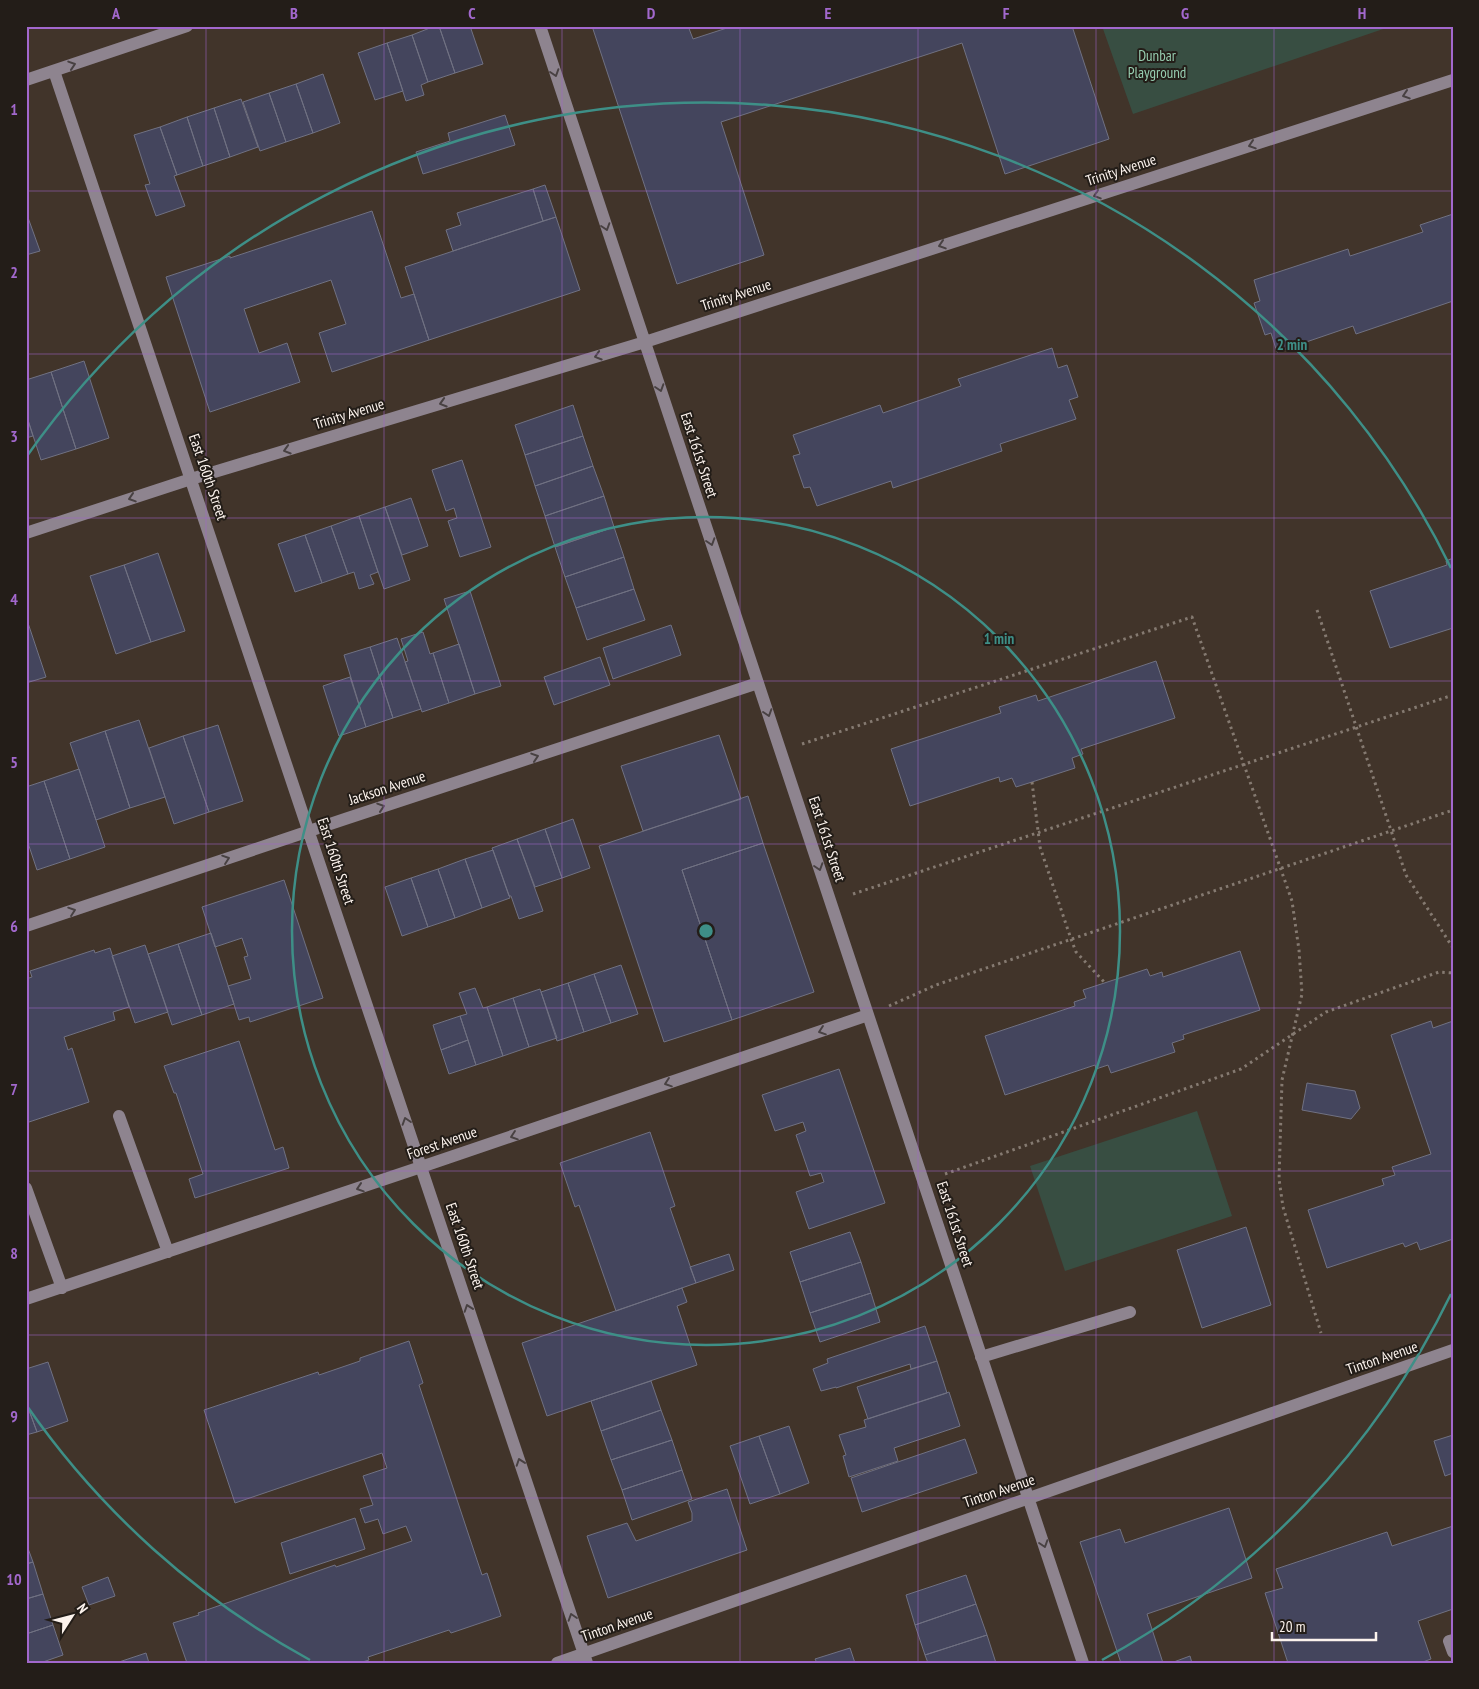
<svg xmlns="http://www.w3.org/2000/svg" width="1479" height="1689" viewBox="0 0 1479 1689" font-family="'PT Sans Narrow',sans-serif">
  <rect width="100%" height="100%" fill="#41342a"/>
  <!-- green -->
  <path fill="#384e42" d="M1102,26H1392L1133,114Z
    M1197,1111L1232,1216L1065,1271L1030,1166Z"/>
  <!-- building -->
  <path fill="#44455d" stroke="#707182" d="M435,26H439L455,73L428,82L412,35Z
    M439,26H470L483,64L455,73Z
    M592,26H688L693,39L733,26H1072L1109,139L1005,174L962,43L721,122L764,255L677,284Z
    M412,35L428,82L421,85L424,95L406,101L387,43Z
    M387,43L403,91L375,100L358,53Z
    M323,74L340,123L313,133L296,84Z
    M296,84L313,133L286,142L269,93Z
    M269,93L286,142L260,151L243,102Z
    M241,99L258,147L230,157L214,108Z
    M214,108L230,157L203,166L187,117Z
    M505,115L515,145L423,174L416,152L450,141L448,133Z
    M187,117L203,166L177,175L160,127Z
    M160,127L177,175L174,176L185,206L156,216L145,185L150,184L134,135Z
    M545,185L556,217L543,221L533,189Z
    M533,189L543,221L453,251L446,230L461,225L457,213Z
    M372,211L401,298L414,294L429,340L332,372L319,333L346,324L331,280L244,309L259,353L287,343L300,382L210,412L166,277L230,256V258Z
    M26,212L40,251L26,255Z
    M1453,214V301L1356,334L1353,326L1277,352L1271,333L1265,335L1254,303L1260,301L1254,280L1348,249L1350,256L1423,232L1420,225Z
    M556,217L580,290L429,340L405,267Z
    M1052,348L1058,368L1067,365L1078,397L1069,400L1076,419L1000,444L1002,451L893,488L891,481L817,506L810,487L804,488L793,456L800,454L793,435L880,405L883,413L961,386L958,379Z
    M84,361L109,438L76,449L51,372Z
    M51,372L76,449L41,460L26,414V380Z
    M573,405L583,436L525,455L515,425Z
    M26,414L33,436L26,438Z
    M583,436L593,466L535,486L525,455Z
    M462,460L491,547L460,557L448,521L457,518L454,508L446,511L432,470Z
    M593,466L604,496L545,516L535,486Z
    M604,496L614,527L555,547L545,516Z
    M411,498L428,546L402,555L385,507Z
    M385,507L410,580L384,589L359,516Z
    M359,516L378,572L370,575L374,584L359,589L354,572L348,574L331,526Z
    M331,526L348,574L322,583L305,535Z
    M614,527L624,557L565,577L555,547Z
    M305,535L322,583L295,592L278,544Z
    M158,553L185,631L151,642L124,565Z
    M624,557L634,589L576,608L565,577Z
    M1453,558V628L1390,648L1370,591L1447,565L1446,561Z
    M124,565L151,642L116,654L90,576Z
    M634,589L645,620L587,640L576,608Z
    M470,591L501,686L475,694L444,599Z
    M26,617L46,677L26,683Z
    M671,625L681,655L613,679L603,648Z
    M423,632L430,654L433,653L449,703L422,712L405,662L408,661L401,639Z
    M397,638L421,709L393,718L370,647Z
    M459,644L475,694L449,703L433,653Z
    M370,647L393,718L366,727L344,655Z
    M600,657L610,685L554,705L544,677Z
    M1156,661L1175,718L1081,749L1083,754L1072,758L1075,768L1032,782L1016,787L1012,778L1000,782L999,777L910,806L891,749L1001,713L999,707L1036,695L1038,701Z
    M350,677L366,727L339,736L323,686Z
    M139,720L165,797L130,808L105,731Z
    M218,725L243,801L209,812L183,736Z
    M105,731L130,808L96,820L70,743Z
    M719,735L741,799L643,831L621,766Z
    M183,736L209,812L174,824L149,748Z
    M79,769L105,847L70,859L44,781Z
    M44,781L70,859L37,870L26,837V787Z
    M748,796L763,843L682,870L732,1020L664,1042L599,846Z
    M573,819L590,868L562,878L545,829Z
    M545,829L562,878L535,887L517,839Z
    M517,839L543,911L519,919L511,896H509L492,848Z
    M763,843L814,992L732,1020L682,870Z
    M493,850L510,898L482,908L465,859Z
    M465,859L482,908L455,918L438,869Z
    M438,869L455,918L428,927L411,878Z
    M411,878L428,927L402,936L385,887Z
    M284,880L323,998L250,1022L249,1017L239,1020L228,986L251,979L244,957L248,956L242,938L215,947L202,907Z
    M211,933L234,1004L202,1015L178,944Z
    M178,944L202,1015L172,1025L148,954Z
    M145,945L168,1012L135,1023L112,956Z
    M110,948L129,1007L113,1012L115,1020L64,1037L68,1050L72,1048L89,1102L26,1123V979L32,977L30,971L94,950L95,953Z
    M1240,951L1260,1010L1183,1035L1184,1039L1172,1043L1175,1052L1111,1073L1108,1065L1096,1069L1095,1065L1005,1095L985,1036L1075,1006L1074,1002L1086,998L1083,990L1147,969L1150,976L1162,972L1163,977Z
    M621,965L638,1014L611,1023L594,974Z
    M594,974L611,1023L584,1032L568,983Z
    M568,983L584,1032L557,1041L541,992Z
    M475,988L483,1008L487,1007L503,1056L476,1065L460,1016L467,1014L459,993Z
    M540,989L557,1038L529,1047L513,998Z
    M513,998L529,1047L503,1056L487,1007Z
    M460,1016L468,1040L441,1050L433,1025Z
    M1431,1021L1433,1028L1453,1021V1239L1420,1250L1417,1242L1405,1247L1403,1243L1327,1268L1308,1210L1384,1185L1382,1179L1395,1175L1392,1167L1431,1154L1391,1035Z
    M468,1040L476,1065L449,1074L441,1050Z
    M239,1041L275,1150L283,1147L289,1168L195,1198L189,1179L203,1174L176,1093H174L164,1066Z
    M839,1069L885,1203L809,1229L796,1192L824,1182L821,1173L810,1176L796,1135L806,1131L803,1122L775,1131L762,1095Z
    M1307,1083L1355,1091L1360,1108L1351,1119L1302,1110Z
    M650,1132L675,1206L670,1208L696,1283L616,1311L579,1205L575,1207L560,1163Z
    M1246,1227L1271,1305L1202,1328L1177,1250Z
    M850,1232L861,1262L800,1282L790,1252Z
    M729,1254L734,1270L696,1283L690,1267Z
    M861,1262L871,1293L810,1313L800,1282Z
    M682,1288L687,1302L677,1306L697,1365L547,1416L522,1343Z
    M871,1293L880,1322L820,1342L810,1313Z
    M925,1326L937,1361L911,1369L910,1364L836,1388V1387L821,1391L813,1369L828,1363L827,1359Z
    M409,1341L423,1383L419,1385L475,1554L482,1575L487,1573L501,1616L451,1633L449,1630L368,1657L369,1660L359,1663H187L173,1623L199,1615L198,1613L335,1565L336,1567L412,1541L406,1526L383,1534L378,1519L365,1523L360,1509L373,1505L363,1476L387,1468L382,1453L235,1503L204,1410L318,1372L319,1375L360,1361V1358Z
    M937,1361L947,1393L868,1419L857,1387Z
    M48,1362L68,1421L37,1432L26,1402V1369Z
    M651,1381L661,1410L601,1431L591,1401Z
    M949,1392L960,1426L894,1448L898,1461L849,1477L843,1456L846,1455L839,1435L866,1427L864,1420Z
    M26,1402L37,1432L26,1435Z
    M661,1410L672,1440L611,1460L601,1431Z
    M789,1426L809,1483L780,1494L759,1436Z
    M1453,1435V1473L1445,1476L1434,1441Z
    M759,1436L780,1494L750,1504L730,1446Z
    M965,1439L977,1473L862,1512L851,1478Z
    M672,1440L682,1470L622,1490L611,1460Z
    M682,1470L692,1499L632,1520L622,1490Z
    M727,1489L747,1550L608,1598L587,1536L627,1523L636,1541L692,1521V1513L688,1502Z
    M1229,1508L1252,1578L1147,1614L1163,1663H1121L1080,1542L1120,1529L1125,1543Z
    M355,1518L365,1549L290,1574L281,1543Z
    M1453,1526V1609L1418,1621L1431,1659L1420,1663H1288L1265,1593L1283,1588L1276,1569L1387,1532L1392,1546Z
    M26,1543L33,1562L26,1564Z
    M33,1562L43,1594L26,1599V1564Z
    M966,1575L976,1604L915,1625L906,1595Z
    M108,1577L115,1596L89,1605L82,1587Z
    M43,1594L53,1625L26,1634V1599Z
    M976,1604L987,1635L925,1655L915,1625Z
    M53,1625L63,1655L40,1663H26V1634Z
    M987,1635L996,1663H928L925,1655Z
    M850,1648L855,1663H817L815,1659Z
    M146,1653L149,1663H116Z
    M1190,1656L1192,1663H1171Z"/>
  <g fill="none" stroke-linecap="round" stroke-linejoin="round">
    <!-- path -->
    <path stroke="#857a71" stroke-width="3" stroke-dasharray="2.5 4" stroke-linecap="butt" d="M1317,610L1406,875L1453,948
      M802,744L1192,617L1292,901L1299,950L1302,994L1282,1080L1279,1179L1283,1207L1321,1333
      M1032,782L1040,847L1071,939L1076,952L1105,983
      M853,894L1453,695
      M889,1006L936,985L1453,810
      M945,1174L1241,1069L1326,1012L1439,972L1453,973"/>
    <!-- minor -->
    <path stroke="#8e848f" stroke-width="12" d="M540,26L1083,1663
      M54,71L587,1663
      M26,80L187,26
      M26,533L191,479L645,342L1453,80
      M26,926L345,819L758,683
      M119,1116L168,1252
      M26,1188L62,1288
      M26,1299L421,1167L868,1015
      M981,1357L1130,1312
      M1453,1640L1449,1641L1453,1652
      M557,1663L1453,1350"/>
  </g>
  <!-- one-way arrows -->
  <defs><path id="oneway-chevron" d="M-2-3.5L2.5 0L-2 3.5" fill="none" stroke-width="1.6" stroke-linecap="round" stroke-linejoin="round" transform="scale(1.25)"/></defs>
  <g stroke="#484142">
    <use href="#oneway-chevron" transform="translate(72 65) rotate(-18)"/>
    <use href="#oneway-chevron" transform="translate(555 73) rotate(72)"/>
    <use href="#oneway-chevron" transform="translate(1406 95) rotate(162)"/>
    <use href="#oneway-chevron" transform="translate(1252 145) rotate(162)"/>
    <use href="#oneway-chevron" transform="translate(1097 195) rotate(162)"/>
    <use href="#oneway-chevron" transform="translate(606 227) rotate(72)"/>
    <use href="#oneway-chevron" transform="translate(942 245) rotate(162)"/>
    <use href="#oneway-chevron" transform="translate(598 356) rotate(163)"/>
    <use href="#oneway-chevron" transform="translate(660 388) rotate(72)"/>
    <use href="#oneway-chevron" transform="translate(443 403) rotate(163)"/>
    <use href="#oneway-chevron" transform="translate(287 450) rotate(163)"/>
    <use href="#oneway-chevron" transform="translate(132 498) rotate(162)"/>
    <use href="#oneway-chevron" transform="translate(711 542) rotate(72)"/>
    <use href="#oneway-chevron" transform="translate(768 713) rotate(72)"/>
    <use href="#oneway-chevron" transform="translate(535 757) rotate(-18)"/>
    <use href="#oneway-chevron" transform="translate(381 807) rotate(-18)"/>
    <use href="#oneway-chevron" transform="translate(226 859) rotate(-19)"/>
    <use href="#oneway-chevron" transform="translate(819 867) rotate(72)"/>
    <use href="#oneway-chevron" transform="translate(72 911) rotate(-19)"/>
    <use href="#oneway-chevron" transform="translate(822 1031) rotate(161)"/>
    <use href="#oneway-chevron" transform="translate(668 1083) rotate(161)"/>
    <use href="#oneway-chevron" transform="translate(406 1121) rotate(-108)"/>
    <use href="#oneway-chevron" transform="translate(514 1136) rotate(161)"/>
    <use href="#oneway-chevron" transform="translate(360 1188) rotate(162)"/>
    <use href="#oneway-chevron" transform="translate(468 1308) rotate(-109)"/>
    <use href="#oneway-chevron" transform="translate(520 1462) rotate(-109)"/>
    <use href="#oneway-chevron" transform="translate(1044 1544) rotate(72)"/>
    <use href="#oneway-chevron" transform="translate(572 1617) rotate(-108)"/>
  </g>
  <!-- grid -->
  <path fill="none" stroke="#a268cd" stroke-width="1" stroke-opacity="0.55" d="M206,26V1663M384,26V1663M562,26V1663M740,26V1663M918,26V1663M1096,26V1663M1274,26V1663M26,191H1453M26,354H1453M26,518H1453M26,681H1453M26,844H1453M26,1008H1453M26,1171H1453M26,1335H1453M26,1498H1453"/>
  <!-- distance rings -->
  <g fill="none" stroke="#3e8f87" stroke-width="2.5">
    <circle cx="706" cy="931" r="414"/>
    <path d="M1451 1294A829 829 0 0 1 1102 1660M310 1660A829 829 0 0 1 27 1406M27 456A829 829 0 0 1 1451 568"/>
  </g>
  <g text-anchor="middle" stroke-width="4" stroke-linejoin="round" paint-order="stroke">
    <!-- park labels -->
    <g font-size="15" fill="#96cdb0" stroke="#231d18">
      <text x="1157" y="61">Dunbar<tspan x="1157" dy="17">Playground</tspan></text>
    </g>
    <!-- street labels -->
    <g font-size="15" fill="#fcf3ed" stroke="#231d18">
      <text transform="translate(1121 170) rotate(-18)" y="5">Trinity Avenue</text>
      <text transform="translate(736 295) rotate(-18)" y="5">Trinity Avenue</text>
      <text transform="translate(349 414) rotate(-17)" y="5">Trinity Avenue</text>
      <text transform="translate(699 455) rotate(72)" y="5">East 161st Street</text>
      <text transform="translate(208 477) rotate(71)" y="5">East 160th Street</text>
      <text transform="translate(387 788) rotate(-18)" y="5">Jackson Avenue</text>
      <text transform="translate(827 839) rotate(72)" y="5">East 161st Street</text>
      <text transform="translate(336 861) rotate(72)" y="5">East 160th Street</text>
      <text transform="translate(442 1143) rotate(-19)" y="5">Forest Avenue</text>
      <text transform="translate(955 1224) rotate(72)" y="5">East 161st Street</text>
      <text transform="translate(465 1246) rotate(71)" y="5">East 160th Street</text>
      <text transform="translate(1382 1358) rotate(-19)" y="5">Tinton Avenue</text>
      <text transform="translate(999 1491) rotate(-19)" y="5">Tinton Avenue</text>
      <text transform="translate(617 1625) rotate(-19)" y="5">Tinton Avenue</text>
    </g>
  </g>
  <circle cx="706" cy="931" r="8" fill="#3e8f87" stroke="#231d18" stroke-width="2.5"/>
  <g font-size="15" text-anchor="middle" font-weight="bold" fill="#3e8f87" stroke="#231d18" stroke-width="4" stroke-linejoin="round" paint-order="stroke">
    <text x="1292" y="350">2 min</text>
    <text x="999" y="644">1 min</text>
  </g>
  <!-- border -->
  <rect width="1479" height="1689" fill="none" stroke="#231d18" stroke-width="55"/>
  <!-- north arrow -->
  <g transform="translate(72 1616) rotate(54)" stroke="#231d18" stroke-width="4" paint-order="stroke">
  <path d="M0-4L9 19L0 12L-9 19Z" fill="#fcf3ed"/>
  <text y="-8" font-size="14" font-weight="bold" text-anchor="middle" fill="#fcf3ed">N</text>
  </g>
  <!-- scale -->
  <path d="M1272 1632v8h104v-8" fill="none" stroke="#fcf3ed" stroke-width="2.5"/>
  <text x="1279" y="1632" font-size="15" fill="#fcf3ed" stroke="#231d18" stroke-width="4" paint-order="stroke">20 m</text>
  <rect x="28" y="28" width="1424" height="1634" fill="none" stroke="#a268cd" stroke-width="2"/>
  <g font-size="16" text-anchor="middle" font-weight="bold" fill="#a268cd">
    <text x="116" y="19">A</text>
    <text x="294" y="19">B</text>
    <text x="472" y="19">C</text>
    <text x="651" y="19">D</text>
    <text x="828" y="19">E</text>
    <text x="1006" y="19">F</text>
    <text x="1185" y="19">G</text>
    <text x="1362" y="19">H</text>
    <text x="14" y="115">1</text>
    <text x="14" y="278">2</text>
    <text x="14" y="442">3</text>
    <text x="14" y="605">4</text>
    <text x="14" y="768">5</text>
    <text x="14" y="932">6</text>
    <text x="14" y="1095">7</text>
    <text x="14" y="1259">8</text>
    <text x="14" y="1422">9</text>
    <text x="14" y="1585">10</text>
  </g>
</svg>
